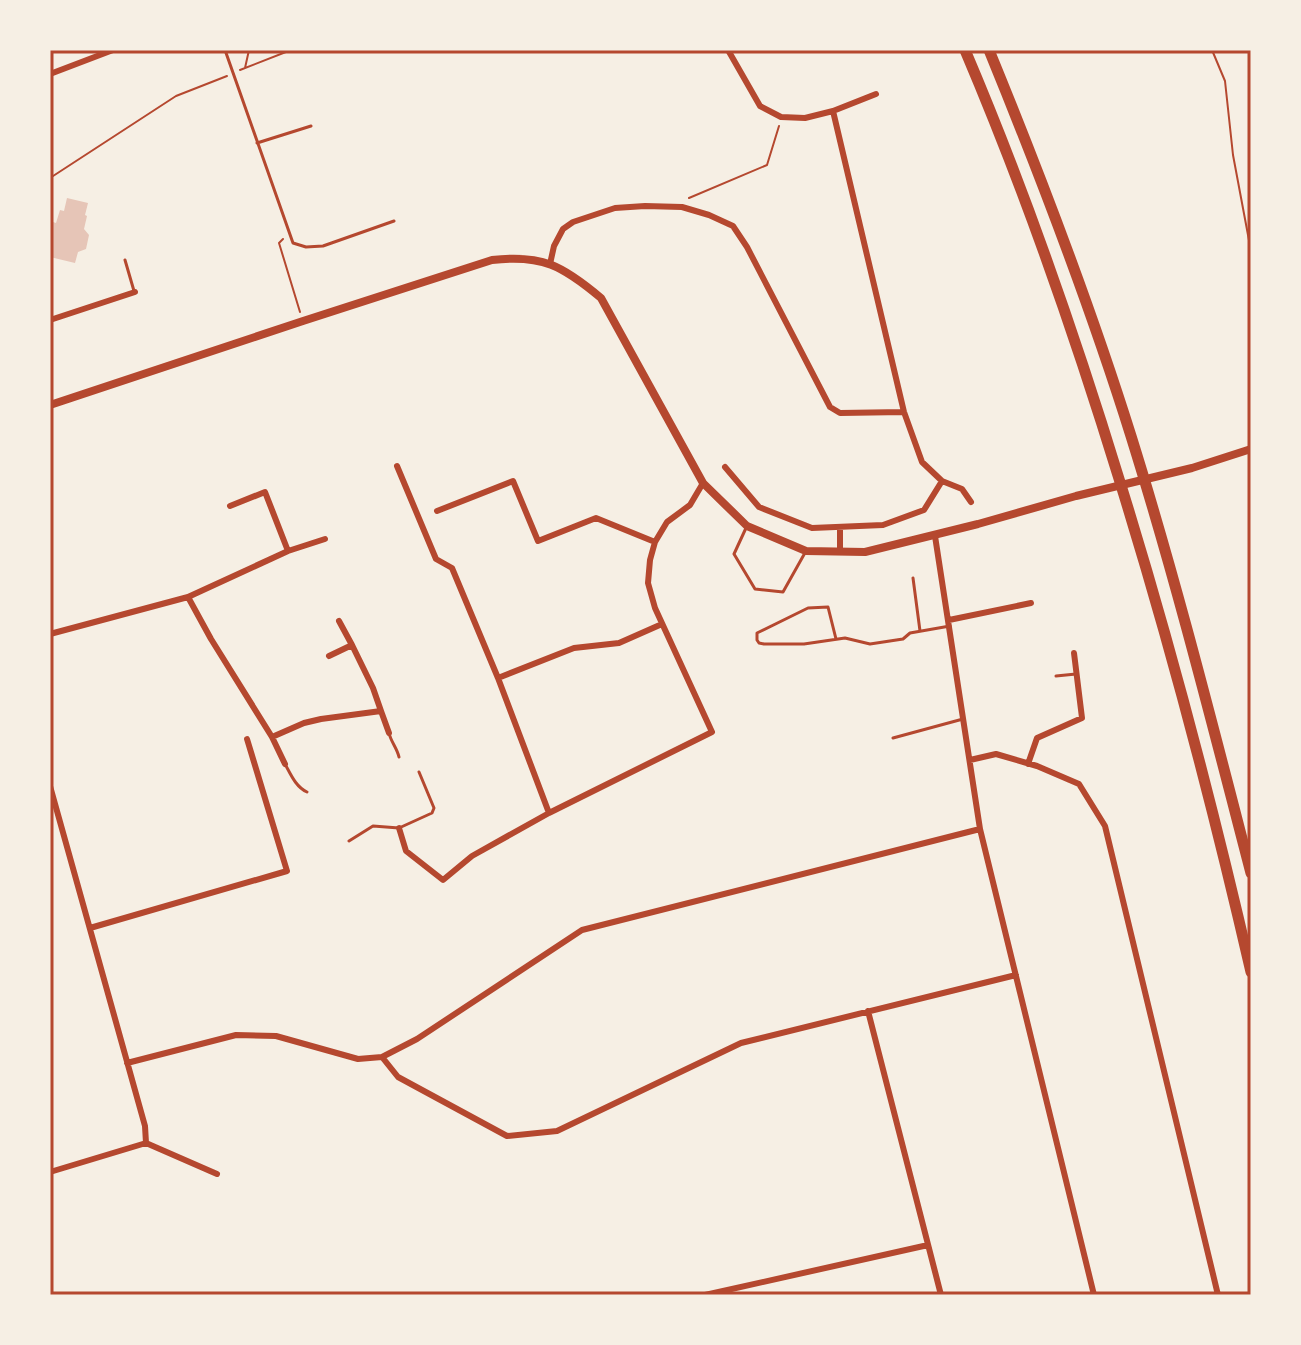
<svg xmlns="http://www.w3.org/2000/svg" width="1301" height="1345" viewBox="0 0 1301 1345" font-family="Inter,sans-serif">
  <rect width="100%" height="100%" fill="#f6efe4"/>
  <!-- building -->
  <path fill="#e6c5b7" d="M67,198L88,203L85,215L87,216L84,229L89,235L86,249L78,252L75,263L50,257V221L56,223L60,210L64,211Z"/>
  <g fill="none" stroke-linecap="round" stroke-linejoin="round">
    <!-- path -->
    <path stroke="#b5482f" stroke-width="2" d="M1212,50L1225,81L1233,155L1251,251
      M245,68L249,50
      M240,70L291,50
      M50,178L176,96L227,76
      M689,198L767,165L779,126
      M283,239L279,243L300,312"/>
    <!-- service -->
    <path stroke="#b5482f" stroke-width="3" d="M225,50L293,243L306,247L323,246L394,221
      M257,143L311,126
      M125,260L134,291
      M746,528L734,554L755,589L783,592L806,551
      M913,578L920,631
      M836,639L828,607L808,608L757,633V640L759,643L764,644H804L845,638L870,644L903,639L910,633L950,626
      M1056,676L1076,674
      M389,733C391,742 397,748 399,757
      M893,738L963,719
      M285,764C291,775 296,787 307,792
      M349,841L373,826L399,828L432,813L434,808L419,772"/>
    <!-- minor -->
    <path stroke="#b5482f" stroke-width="6" d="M728,50L760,106L781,117L805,118L833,111L876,94
      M50,74L113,50
      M833,111L904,412L922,462L942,481L962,489L971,502
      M550,264L554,246L563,229L573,222L615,208L645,206L682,207L709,215L733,226L747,247L830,407L840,413L904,412
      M50,320L135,292
      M397,466L436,559L452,568L498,678L549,813
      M725,467L759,507L812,528L883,525L924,510L942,481
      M437,511L513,481L538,541L596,518L655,542
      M840,527V552
      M935,536L980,829L1094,1295
      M288,551L325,539
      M188,597L211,639L272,737L304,723L321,719L381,711L389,733
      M949,620L1031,603
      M339,621L352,645
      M50,634L188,597L288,551L265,492L230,506
      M329,656L352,645L373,688L381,711
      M498,678L574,648L619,643L662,624
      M272,737L285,764
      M970,760L996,754L1037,766L1079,784L1105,826L1218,1295
      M1028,764L1037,738L1082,718L1074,653
      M50,786L145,1126L146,1143
      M399,828L406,851L443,880L472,856L549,813L712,732L655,608L648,583L650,560L655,542L667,522L690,505L703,483
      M90,928L287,871L247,739
      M868,1011L941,1295
      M382,1057L398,1077L507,1136L557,1131L741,1043L1016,975
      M127,1063L236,1035L276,1036L358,1059L382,1057L417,1039L582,930L980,829
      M50,1172L146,1143L217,1174
      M705,1295L928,1245"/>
    <!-- tertiary -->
    <path stroke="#b5482f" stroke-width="8" d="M50,405L303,321L492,260C542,254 563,266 601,298L703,483L747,526L806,551L865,552L978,524L1076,496L1192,468L1251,449"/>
    <!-- trunk -->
    <path stroke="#b5482f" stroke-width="11" d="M965,50C1025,191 1075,335 1120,482C1170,643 1213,807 1251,972
      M989,50C1041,177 1090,305 1131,436C1176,580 1213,727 1251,873"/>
  </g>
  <!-- border -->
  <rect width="1301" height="1345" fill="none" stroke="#f6efe4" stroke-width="104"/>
  <rect x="52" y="52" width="1197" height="1241" fill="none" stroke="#b5482f" stroke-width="3"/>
</svg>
